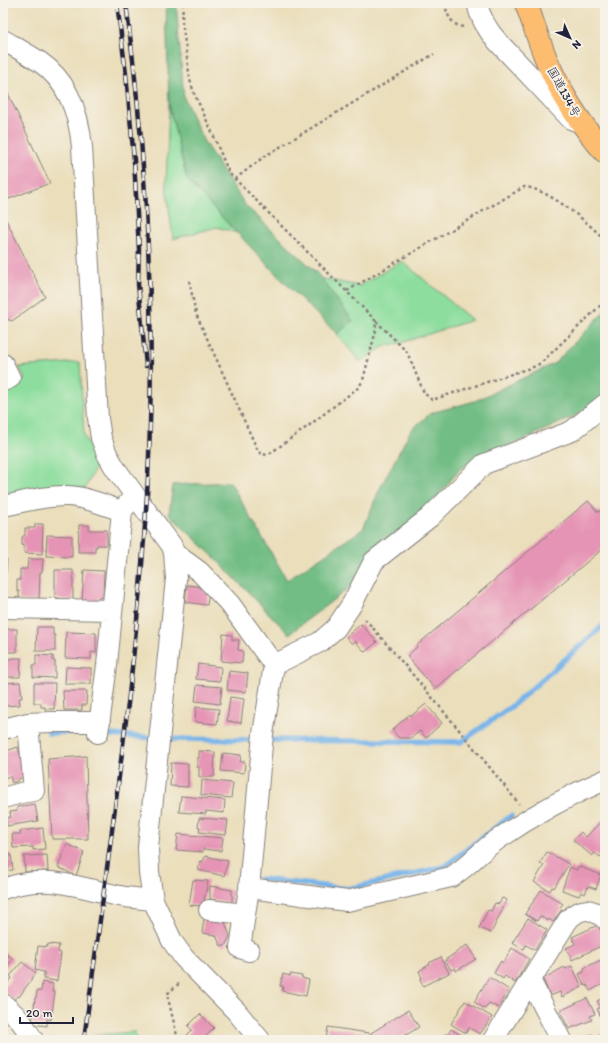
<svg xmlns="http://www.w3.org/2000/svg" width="608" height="1043" viewBox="0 0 608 1043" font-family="Itim,'Klee One',sans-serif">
  <rect width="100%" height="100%" fill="#f7f3e8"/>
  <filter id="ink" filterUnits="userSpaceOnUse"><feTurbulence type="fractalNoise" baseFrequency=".025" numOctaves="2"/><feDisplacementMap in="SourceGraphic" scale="8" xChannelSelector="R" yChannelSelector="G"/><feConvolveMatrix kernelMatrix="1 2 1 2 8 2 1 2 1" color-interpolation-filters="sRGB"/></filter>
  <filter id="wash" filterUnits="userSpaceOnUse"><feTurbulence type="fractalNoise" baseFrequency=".012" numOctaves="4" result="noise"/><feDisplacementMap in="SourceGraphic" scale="16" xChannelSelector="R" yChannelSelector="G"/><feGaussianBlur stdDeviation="0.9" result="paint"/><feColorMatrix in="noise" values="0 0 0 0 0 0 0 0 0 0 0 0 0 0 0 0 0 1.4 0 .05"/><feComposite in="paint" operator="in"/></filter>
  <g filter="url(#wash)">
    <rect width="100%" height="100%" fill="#eadebb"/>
    <!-- green -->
    <path fill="#8dde9e" stroke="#58806c" d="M169,105L187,180L237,233L217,227L173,239L166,185Z
      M402,261L472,320L401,343L385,346L360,362L337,334L352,321L320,278L359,286Z
      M80,362L84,436L98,462L85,489L60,484L3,495V390L25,379L19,367Z
      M135,1032L136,1040H94V1035Z"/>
    <!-- forest -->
    <path fill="#72bd85" stroke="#4a7060" d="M166,3H176L184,98L204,142L246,206L317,273L353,321L337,334L280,278L187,180L169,105Z
      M605,311V398L575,416L461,468L385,560L289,634L214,557L169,514L173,485L230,482L287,580L363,529L380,488L411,430L431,413L475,401L555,363Z"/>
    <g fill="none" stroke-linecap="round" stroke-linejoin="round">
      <!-- stream -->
      <path stroke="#77b4e9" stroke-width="5.5" d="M49,733L66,732L168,739L461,742L512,706L605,624
        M260,879L348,889L444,867L511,816"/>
    </g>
    <g id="blocks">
      <!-- building -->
      <path fill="#e694b5" d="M3,83L50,183L9,199L3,186Z
        M3,214L45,297L12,321L4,318L3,316Z
        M588,501L598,512L600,511L605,517V547L435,689L407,656L417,647L416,646Z
        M35,524H43L42,554L24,553V547L22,545V537L25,535V528H35Z
        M79,525H89V530H107V545H97V547H95V552H78Z
        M47,535L72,536V557L46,556Z
        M3,559H7L6,573L3,572Z
        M28,559H43L42,572H40L39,601L19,600V591H17V580H20V569H27Z
        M55,570H73V600L59,599V598H55Z
        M84,570L104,571L103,598L98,597V602L82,601Z
        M187,585L205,587L204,592H209L207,605L185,602Z
        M361,624L377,642L365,652L355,641L352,644L346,637Z
        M37,627H53V635H55V651H36Z
        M3,629H17V652H4Z
        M66,632L96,633V653L91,652V659L65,658Z
        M223,634L232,635V640H239L238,650L243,651L242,663L221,661Z
        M36,655L53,656V661H55V678L33,677V665H36Z
        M11,658H21L20,677H3V660L4,659H11Z
        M198,664L221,667L220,681L196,679Z
        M66,667L91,668V684H65Z
        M229,671L248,673L246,692L227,690Z
        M20,682L22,698H19L20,705L3,706V683Z
        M34,683H55L54,709H45V707H41V703H34Z
        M197,685L222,687L220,704L195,701Z
        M63,691H87L86,705H82V710H64Z
        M230,697L244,699L241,723L227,721Z
        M426,704L442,723L426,738L420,731L411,738H399L392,730L410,714L411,716Z
        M196,707L219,709L217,724L195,722Z
        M18,747L24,769V777L18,779V781L12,783L10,776L4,778L3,773V752Z
        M199,751L215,752L214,777H199V767H197V758H199Z
        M223,753L241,755L240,762H245L244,773L221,771Z
        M86,756L88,839H52L48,759Z
        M171,763L188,764V787L170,786Z
        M202,780L233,783L231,798L201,795Z
        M181,796L225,800L224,813L206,811V814L179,812Z
        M35,804L38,821L7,826L6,818L11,817L10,812L17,811V807Z
        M605,817V852L600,857L595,853L592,856L573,840L581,832L586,837Z
        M199,818L228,820L226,835L199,832L200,827H198Z
        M43,828L45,849L33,850V847L13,848L12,834H21L20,831Z
        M178,834L223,838L221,851L203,849V852L176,850Z
        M67,844L84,852L76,876L58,867Z
        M547,852L569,864L554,888L552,887L550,891L534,882L544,865L540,863Z
        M11,854L13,870L3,871V855Z
        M47,855L48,871L25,872L24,856Z
        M205,856L228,861L224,876L198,870L200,861L203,862Z
        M578,866L601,875L596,889L588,886L585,894L581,892L579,896L562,890L570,867L577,870Z
        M193,880L208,881L203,906L189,905Z
        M210,886L232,890V903L210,899Z
        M541,890L563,904L560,907L562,909L553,922L549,919L548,921L540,916L537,921L525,914Z
        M502,898L507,900L491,933L479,928L488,910L491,911L495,903L499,904Z
        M528,918L547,930L535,950L526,945L524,949L512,943Z
        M204,919L225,922L230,936L225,946L220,945L216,935L202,933Z
        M598,925L605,941V944L572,960L566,948L575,944L572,937Z
        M48,944L59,945L58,952L61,953L57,981L44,979V972L35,970L38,946L47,947Z
        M467,945L476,959L456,971L455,968L451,970L445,960Z
        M512,948L529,959L515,983L505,976L503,979L494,973L501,961L503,963Z
        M4,952L13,959L3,971V954Z
        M441,957L449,973L423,986L420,979L422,978L419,971L430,964L429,963Z
        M605,958V983L590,991L587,985L585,986L579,974L584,972V968Z
        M22,962L36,973L19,997L17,996L14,1000L3,991V989L12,978L10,976Z
        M572,966L582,987L562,997L560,992L550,996L543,979L564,967L565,969Z
        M283,974L290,976V974L302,976V978L309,980L306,996L282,991L283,986H280Z
        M489,977L509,990L498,1008L489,1003L485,1009L474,1002Z
        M42,982L53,984L52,992H55L51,1020L47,1019V1026L32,1024L35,998H36L37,991H41Z
        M605,997V1019L603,1021L597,1009L600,1007L597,1001Z
        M587,998L595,1014L590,1016L592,1020L569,1029L560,1011Z
        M465,1001L492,1017L480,1034L469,1028L466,1033L451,1024Z
        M408,1010L419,1027L398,1040H375L371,1033Z
        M200,1014L214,1028L202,1040H188L190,1038L187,1035L192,1030L188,1026Z
        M328,1027L369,1033L371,1036L370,1040H326Z
        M451,1029L469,1040H441L445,1034L448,1035Z
        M605,1032V1040H580L592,1034L594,1038Z"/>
    </g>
  </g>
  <g filter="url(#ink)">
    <use href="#blocks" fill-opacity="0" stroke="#86807b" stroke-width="1"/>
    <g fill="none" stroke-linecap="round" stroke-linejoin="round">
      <!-- minor casing -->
      <g stroke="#86807b" stroke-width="22">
        <path id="minor" d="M477,3C480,18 488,31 498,42L571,119L576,121
          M3,40C15,47 28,54 40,62C69,82 79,114 82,147L98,418L101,438L107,454L115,468L172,546L174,553L176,579L148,847L149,872L153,900L172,941L184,958L236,1011L260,1040
          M3,364L10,378L3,381
          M3,506C24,502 46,495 68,496C86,497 104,505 122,511L130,501
          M174,553L200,572L230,604L274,665L263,734L249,888L347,901L451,877C468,867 480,851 497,840C530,817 567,796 605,780
          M3,608L112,610
          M274,665L320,642L336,628L352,604L374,561L430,517L484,464L572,431L605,404
          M3,729L28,723L51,722H100
          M98,733L107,665L122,511
          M3,798L21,793L34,791L28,723
          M3,889C48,872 81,889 125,897C134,898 144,899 153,900
          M209,910L245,914
          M249,951L240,948L249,888
          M530,980L561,1040
          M3,1004C16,1014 25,1025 33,1040
          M493,1040L568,920C581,907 590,907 605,919"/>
      </g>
      <!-- trunk casing -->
      <g stroke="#86807b" stroke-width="24">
        <path id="trunk" d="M526,3C533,22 539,42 547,61C561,94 581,125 605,152"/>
      </g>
      <!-- path -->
      <path stroke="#86807b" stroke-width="2.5" stroke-dasharray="3 3" stroke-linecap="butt" d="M183,3L182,21L190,80L194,93L212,132L229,173L375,320L376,330L363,380L359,387L307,427L269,454L262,455L258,451L196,314L189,280
        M444,3C448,15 449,21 460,27L465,26
        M235,179L265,156L434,54
        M347,291L524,187C547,188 589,223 605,240
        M376,321L407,352L424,393L432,400L536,366L542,362L605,301
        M365,619C418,680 469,741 519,804
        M178,1040L167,994L181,982"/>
      <!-- minor -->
      <use href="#minor" stroke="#fff" stroke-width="20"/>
      <!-- trunk -->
      <use href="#trunk" stroke="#fcbd6f" stroke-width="22"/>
      <!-- rail casing -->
      <g stroke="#22223b" stroke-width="4.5">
        <path id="rail" d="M117,3L126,74L134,160L139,249L138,284L146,366
          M84,1040C109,846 140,653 149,457C155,306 146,153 126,3"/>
      </g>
      <!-- rail -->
      <use href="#rail" stroke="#f7f3e8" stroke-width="3" stroke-dasharray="9" stroke-linecap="butt"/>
    </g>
  </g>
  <g text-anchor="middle" stroke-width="4" stroke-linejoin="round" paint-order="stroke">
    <!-- street labels -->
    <g font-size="12" fill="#22223b" stroke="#f7f3e8">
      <text transform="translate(564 92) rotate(61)" y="4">国道134号</text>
    </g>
  </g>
  <!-- margin -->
  <rect width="608" height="1043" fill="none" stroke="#f7f3e8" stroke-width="16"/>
  <!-- north arrow -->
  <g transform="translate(570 38) rotate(135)" stroke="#f7f3e8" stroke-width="3" paint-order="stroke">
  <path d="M0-3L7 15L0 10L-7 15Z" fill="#22223b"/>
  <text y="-6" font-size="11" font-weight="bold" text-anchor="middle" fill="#22223b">N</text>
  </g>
  <!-- scale -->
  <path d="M20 1017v6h53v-6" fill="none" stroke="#22223b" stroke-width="2"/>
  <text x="26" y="1017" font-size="12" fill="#22223b" stroke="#f7f3e8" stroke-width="3" paint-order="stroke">20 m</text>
</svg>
